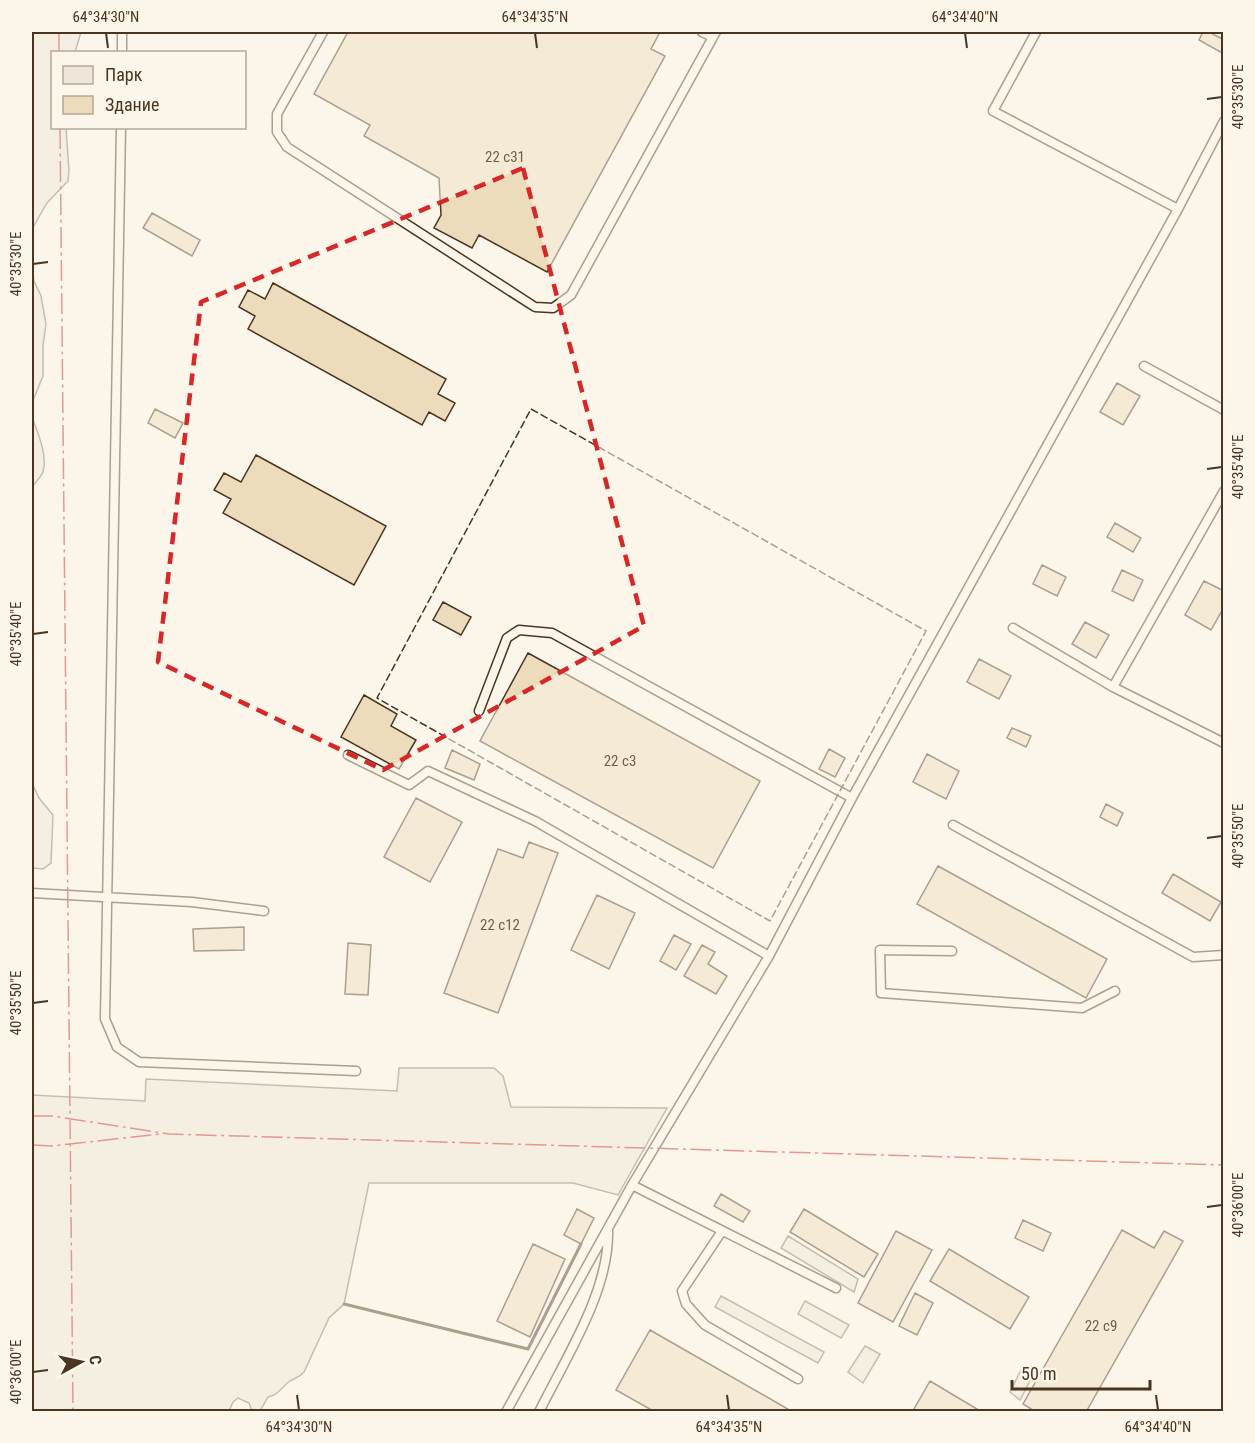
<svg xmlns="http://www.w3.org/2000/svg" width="1255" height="1443" viewBox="0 0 1255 1443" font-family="'Roboto Condensed',sans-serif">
  <rect width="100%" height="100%" fill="#fbf6e9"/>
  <!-- green -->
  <path fill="#ede6d9" stroke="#887966" stroke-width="1.5" d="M32,32H81L75,52H52V128H66L69,171L68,181L47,203L32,229Z
    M32,267L34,281L41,296L46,324L43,346V376L32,403Z
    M32,417C37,431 48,455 43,472C41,477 35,483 32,487Z
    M32,783L39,798L53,815L51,863L43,869L32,868Z
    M399,1068H494L503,1076L511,1107L667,1108L618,1195L573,1183H369L344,1304L329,1318L304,1372C299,1378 295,1378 290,1381C281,1387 279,1395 268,1397L260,1411H252L249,1403L238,1398L233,1402L229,1411H32V1095L145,1101L146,1079L397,1091Z"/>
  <!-- parking -->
  <path fill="#ede7d9" stroke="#887966" stroke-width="1.5" d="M788,1236L858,1279L854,1292L781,1248Z
    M721,1296L824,1352L818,1363L715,1307Z
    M805,1301L849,1325L841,1338L798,1314Z
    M865,1346L880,1354L863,1383L848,1372Z
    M1023,1366L1034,1373L1020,1400L1010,1392Z"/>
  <!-- building -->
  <path fill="#ecdcbc" stroke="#4a3520" stroke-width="1.5" d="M348,32H654L659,34L651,49L665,56L547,272L479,235L472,248L434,228L441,215L439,178L364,136L370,125L314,94Z
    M1203,32H1209L1224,40V54L1199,40Z
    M152,213L200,240L192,256L143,228Z
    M273,283L446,379L438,394L455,403L445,421L429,412L422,425L248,329L255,316L239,307L248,290L265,299Z
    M1117,383L1140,396L1123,425L1100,412Z
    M155,409L183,423L175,438L148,423Z
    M256,455L386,526L354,585L223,513L231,499L214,490L224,473L241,482Z
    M1115,523L1141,538L1133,552L1107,537Z
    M1042,565L1066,577L1057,596L1033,584Z
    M1122,570L1143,580L1133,601L1112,591Z
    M1204,581L1224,591V607L1211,630L1185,615Z
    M443,602L471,617L461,635L433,620Z
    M1085,622L1109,635L1096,658L1072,644Z
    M528,653L760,781L713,868L480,741Z
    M979,659L1011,676L999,699L967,682Z
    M364,695L397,714L391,726L416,740L399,769L341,737Z
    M1012,728L1031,736L1026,747L1007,738Z
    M829,749L845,758L835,777L819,769Z
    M452,750L480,764L474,780L445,768Z
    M927,754L959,771L946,799L913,782Z
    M416,798L462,822L430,882L384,857Z
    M1106,804L1123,813L1117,826L1100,817Z
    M529,842L558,853L498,1013L444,993L498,849L523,858Z
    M938,866L1107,959L1086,998L917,904Z
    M1173,874L1221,902L1210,921L1162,893Z
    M597,895L635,913L609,969L571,950Z
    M244,927V950L194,951L193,929Z
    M674,935L691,944L676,970L660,961Z
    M348,943L371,945L368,995L345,994Z
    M702,945L715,952L708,964L727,976L716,994L684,976Z
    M721,1194L750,1211L743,1222L714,1206Z
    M577,1209L594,1218L581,1244L564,1235Z
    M804,1209L878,1254L864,1277L790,1232Z
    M1023,1220L1051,1233L1043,1251L1015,1238Z
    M1122,1230L1154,1248L1164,1231L1183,1241L1086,1412H1036L1023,1404Z
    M896,1231L932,1250L893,1322L858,1303Z
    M533,1244L565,1259L530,1337L497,1321Z
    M949,1249L1029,1297L1010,1329L930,1281Z
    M915,1293L933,1303L917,1335L899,1326Z
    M650,1330L793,1412H655L616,1390Z
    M930,1381L982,1412H918L914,1409Z"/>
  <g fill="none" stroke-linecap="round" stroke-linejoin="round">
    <!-- lane casing -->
    <g stroke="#4a3520" stroke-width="11">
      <path id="lane" d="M323,32L277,114V132L287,147L535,307L553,308L571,295L713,37
        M702,32L713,37L716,32
        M1036,32L993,111L1178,209
        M122,52V32
        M121,128L105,1019L117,1047L139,1062L356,1071
        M1144,366L1224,410
        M1013,628L1113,687L1224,743
        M1113,687L1224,491
        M479,711L507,638L519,630L552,633L852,798
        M348,755L409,785L428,771L535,821L769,956
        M953,825L1193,957L1224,955
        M32,893L192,902L264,911
        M952,951L880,950L881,993L1082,1008L1115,991
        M632,1185L836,1288
        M722,1231L682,1291L686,1304L705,1325L798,1379
        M506,1412L632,1185L769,956L852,798L1178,209L1224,121
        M539,1412C566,1357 610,1291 608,1229"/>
    </g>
    <!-- lane -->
    <use href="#lane" stroke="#fbf6e9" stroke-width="8"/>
    <!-- fence -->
    <path stroke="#4a3520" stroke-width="1.5" stroke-dasharray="8 3" stroke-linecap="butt" d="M531,409L926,631L770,921L377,698Z"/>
    <!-- wall -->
    <path stroke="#4a3520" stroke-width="3" d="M344,1304L528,1349L581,1244"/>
    <!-- power -->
    <path stroke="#c62828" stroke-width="1.5" stroke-dasharray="21 4.5 3 4.5" stroke-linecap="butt" d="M59,32V52
      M60,128L73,1412
      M32,1116H52L169,1134L1224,1165
      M32,1145L52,1146L160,1134"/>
  </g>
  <!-- marked area -->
  <path d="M0 0H1255V1443H0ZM523,168L644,626L383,770L158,662L201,302Z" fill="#fbf6e9" fill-opacity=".55" fill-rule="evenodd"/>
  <path fill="none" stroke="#d62828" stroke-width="4.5" stroke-dasharray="12 8" stroke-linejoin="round" d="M523,168L644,626L383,770L158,662L201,302Z"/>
  <!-- ticks -->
  <path fill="none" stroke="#4a3520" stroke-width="2" d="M106,33L108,48M535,33L537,48M965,33L967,48M1207,99L1222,97M33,264L48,262M1207,469L1222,467M33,634L48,632M1207,838L1222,836M33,1003L48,1001M1207,1207L1222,1205M33,1372L48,1370M297,1395L299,1410M727,1395L729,1410M1156,1395L1158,1410"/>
  <g text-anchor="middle" stroke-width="4.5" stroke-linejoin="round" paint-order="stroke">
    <!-- number labels -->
    <g font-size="15" fill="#725f47">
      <text x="505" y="162">22 с31</text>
      <text x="620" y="766">22 с3</text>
      <text x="500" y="930">22 с12</text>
      <text x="1101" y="1331">22 с9</text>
    </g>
  </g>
  <!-- border -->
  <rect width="1255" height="1443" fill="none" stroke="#fbf6e9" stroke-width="66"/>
  <!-- legend -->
  <rect x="51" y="51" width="195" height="78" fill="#fbf6e9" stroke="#b4a999" stroke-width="1.5"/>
  <rect x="63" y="66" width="30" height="18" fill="#ede6d9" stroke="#b4a999" stroke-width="1.5"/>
  <text x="105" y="81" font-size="18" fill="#4a3520">Парк</text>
  <rect x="63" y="96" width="30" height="18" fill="#ecdcbc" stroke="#b4a999" stroke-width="1.5"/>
  <text x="105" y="111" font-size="18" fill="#4a3520">Здание</text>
  <!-- north arrow -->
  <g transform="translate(81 1362) rotate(82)" stroke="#fbf6e9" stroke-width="4.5" paint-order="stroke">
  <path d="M0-4.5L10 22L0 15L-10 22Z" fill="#4a3520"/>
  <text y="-9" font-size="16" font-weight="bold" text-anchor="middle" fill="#4a3520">С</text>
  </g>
  <!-- scale -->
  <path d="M1012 1380v9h138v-9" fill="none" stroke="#4a3520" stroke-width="3"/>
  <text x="1021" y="1380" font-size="18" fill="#4a3520" stroke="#fbf6e9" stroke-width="4.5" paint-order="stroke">50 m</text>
  <rect x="33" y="33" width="1189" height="1377" fill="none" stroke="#4a3520" stroke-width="2"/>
  <g font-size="15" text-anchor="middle" fill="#4a3520">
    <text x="106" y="22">64°34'30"N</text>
    <text x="535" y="22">64°34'35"N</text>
    <text x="965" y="22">64°34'40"N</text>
    <text transform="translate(1238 97) rotate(-90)" y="5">40°35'30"E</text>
    <text transform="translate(16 264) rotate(-90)" y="5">40°35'30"E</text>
    <text transform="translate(1238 467) rotate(-90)" y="5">40°35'40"E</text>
    <text transform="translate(16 634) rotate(-90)" y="5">40°35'40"E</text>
    <text transform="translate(1238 836) rotate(-90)" y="5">40°35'50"E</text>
    <text transform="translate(16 1003) rotate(-90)" y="5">40°35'50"E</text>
    <text transform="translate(1238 1205) rotate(-90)" y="5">40°36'00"E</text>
    <text transform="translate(16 1372) rotate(-90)" y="5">40°36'00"E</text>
    <text x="299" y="1432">64°34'30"N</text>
    <text x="729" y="1432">64°34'35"N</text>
    <text x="1158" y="1432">64°34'40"N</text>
  </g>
</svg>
